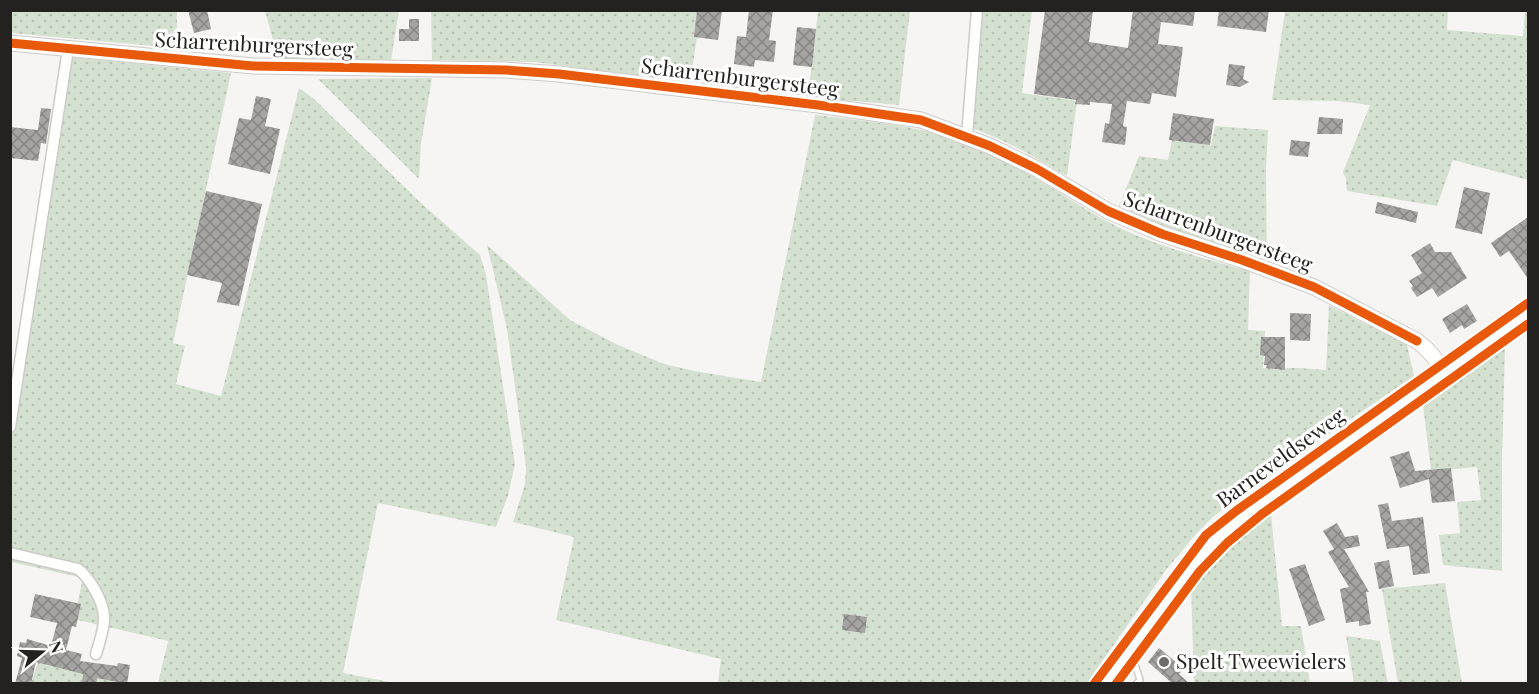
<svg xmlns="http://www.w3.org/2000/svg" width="1539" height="694" viewBox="0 0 1539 694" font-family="'Playfair Display',serif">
  <defs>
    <pattern id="grass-dots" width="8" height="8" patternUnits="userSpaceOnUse" patternTransform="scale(1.5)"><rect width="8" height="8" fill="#d4e1d0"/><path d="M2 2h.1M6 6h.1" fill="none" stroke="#b6c1b2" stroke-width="1.8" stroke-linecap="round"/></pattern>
    <pattern id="building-cross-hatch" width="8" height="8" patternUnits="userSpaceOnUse" patternTransform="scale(1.5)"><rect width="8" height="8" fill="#a5a4a2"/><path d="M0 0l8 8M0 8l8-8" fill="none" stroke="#868584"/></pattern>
  </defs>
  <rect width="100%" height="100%" fill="#f7f5f3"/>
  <!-- grass -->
  <path fill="url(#grass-dots)" d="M10,11H177V48L11,33Z
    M265,11H399L391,60L279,61Z
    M431,11H701L690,83L534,62L432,60Z
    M818,11H910L899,105L808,97Z
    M981,11H1032L1022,93L1077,101L1067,176C1036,158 1005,139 971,128Z
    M1285,11H1448L1447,30L1523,36L1525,11H1528V180L1453,160L1437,206L1347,191L1346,179L1343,172L1370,105L1338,101L1272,100Z
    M70,57L231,73L173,343L185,346L176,384L221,396L299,88L313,98L423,205L480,255L486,275L515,464L508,496L496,527L378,503L343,673L395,683H158L168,641L74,619L83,578L11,562L12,427Z
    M432,78L421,144L419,179L318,79Z
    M815,115C865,121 917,125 964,142C1018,162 1065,199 1116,226C1153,245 1209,260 1250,271L1248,330L1265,331L1263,368H1299L1326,370L1329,305L1407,345L1414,376L1311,446L1214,516L1195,535L1166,570L1087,683H718L721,659L556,620L574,537L513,522L525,484L526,467L507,329L487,245L570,320L618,345L664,364L694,371L761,382Z
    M1215,126L1268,130L1266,169L1267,259L1165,227L1119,206L1139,156L1168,160L1172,140L1211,145Z
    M1505,347L1502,459V571L1443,565L1439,535L1460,533L1457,502L1481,500L1477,467L1431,471L1423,405Z
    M1271,514L1282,626H1301L1310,683H1194L1191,588L1228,547Z
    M1445,583L1462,683H1398L1382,589Z
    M1346,636L1380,641L1388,683H1354Z
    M38,661L122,683L31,684Z"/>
  <!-- building -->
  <path fill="url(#building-cross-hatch)" d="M188,10H207L211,29L194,33Z
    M697,10H722L718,40L694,37Z
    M749,10H773L769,40L776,41L774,62L755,60L754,67L734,64L737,36L746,37Z
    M1045,10H1093L1089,42L1128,48L1133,10H1195L1193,26L1161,22L1158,44L1183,47L1176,97L1152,93L1150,104L1127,101L1123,126L1127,127L1125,145L1102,142L1105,123L1109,124L1112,104L1090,102V105L1075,104L1076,100L1034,94Z
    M1219,10H1269L1266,32L1217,26Z
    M409,19H419V41H399V29H409Z
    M797,27L816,29L812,67L793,65Z
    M1229,64L1245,66L1243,79L1249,82L1240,87L1226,85Z
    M256,96L271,99L265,126L280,129L270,174L228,164L239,118L251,120Z
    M41,108L51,109L46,144L41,143L38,161L10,158V127L38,130Z
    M1173,113L1214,119L1210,145L1169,140Z
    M1319,117L1343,119L1342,134H1317Z
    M1291,140L1310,142L1308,157L1289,155Z
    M1464,187L1490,193L1482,234L1455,228Z
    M206,191L262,204L239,306L217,302L222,283L187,275Z
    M1377,202L1418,212L1416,223L1375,213Z
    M1528,217V279L1509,251L1500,257L1491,243Z
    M1430,243L1435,252H1451L1467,278L1438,297L1432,288L1417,297L1411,288L1413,286L1409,281L1422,273L1411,255Z
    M1467,304L1477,321L1464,329L1462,325L1450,333L1442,319Z
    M1290,313L1311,314L1310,341L1290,340Z
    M1261,337H1285V370L1266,368L1267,365H1264L1265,356L1260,355Z
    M1409,451L1415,471L1451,468L1455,501L1432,503L1429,479L1400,488L1390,457Z
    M1388,503L1392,521L1423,517L1430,573L1413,575L1409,546L1387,549L1378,505Z
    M1337,523L1345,537L1358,535L1360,546L1344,549L1369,592H1366L1371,624L1359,626V621L1346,623L1340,589L1349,587L1328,552L1334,549L1323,531Z
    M1389,560L1394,586L1379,589L1374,563Z
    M1305,564L1325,620L1309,626L1289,569Z
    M35,594L81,604L76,627L72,626L66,650L82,654L80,661L117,666L118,663L130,665L127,684L97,678L96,684H82L83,674L36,662L31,684H15L22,658L17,656L20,642L26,643L27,639L51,646L57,623L30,617Z
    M844,614L867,617L865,633L842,630Z
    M1159,648L1184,669L1179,674L1190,684H1173L1148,662Z"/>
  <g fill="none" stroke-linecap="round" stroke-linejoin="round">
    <!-- lane casing -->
    <g stroke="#cdcbc9" stroke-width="8">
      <path id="lane" d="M1132,655L1140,680L1136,684"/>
    </g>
    <!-- street casing -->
    <g stroke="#cdcbc9" stroke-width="13">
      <path id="street" d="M967,136L977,10
        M10,427L68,49
        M10,553L78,569C90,578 103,601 104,616C105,628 99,643 96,654"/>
    </g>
    <!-- secondary casing -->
    <g stroke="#cdcbc9" stroke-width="17">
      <path id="secondary" d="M10,43L253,66L506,70L559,74L818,105L921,120L990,146L1037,169L1108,211L1162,234L1242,260L1314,287L1417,341C1428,349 1438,361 1443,373
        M1108,684L1193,566L1223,536L1256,506L1528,313"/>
    </g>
    <!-- lane -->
    <use href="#lane" stroke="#fefefd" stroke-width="5"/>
    <!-- street -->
    <use href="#street" stroke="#fefefd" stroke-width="10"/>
    <!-- secondary -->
    <use href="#secondary" stroke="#fefefd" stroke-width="15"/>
    <!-- cycleway casing -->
    <g stroke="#fff" stroke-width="13">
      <path id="cycleway" d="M10,43L253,66L506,70L559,74L818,105L921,120L990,146L1037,169L1108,211L1162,234L1242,260L1314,287L1417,341
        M1094,684L1206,535L1236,511L1528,303
        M1116,684L1200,571L1227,543L1262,514L1528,324"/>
    </g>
    <!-- cycleway -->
    <use href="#cycleway" stroke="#e8590c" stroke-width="9"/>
  </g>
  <!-- markers -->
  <circle fill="#6d6c6a" stroke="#fff" stroke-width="2" cx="1164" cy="662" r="6"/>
  <g text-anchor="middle" stroke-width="6" stroke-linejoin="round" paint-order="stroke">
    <!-- street labels -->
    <g font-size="21" fill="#232220" stroke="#fff">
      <text transform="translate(254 45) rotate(3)" y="7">Scharrenburgersteeg</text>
      <text transform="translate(740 78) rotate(7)" y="7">Scharrenburgersteeg</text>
      <text transform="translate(1218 232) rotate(20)" y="7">Scharrenburgersteeg</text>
      <text transform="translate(1281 458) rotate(-36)" y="7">Barneveldseweg</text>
    </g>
    <!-- poi labels -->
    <g font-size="21" fill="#232220" stroke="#fff" text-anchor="start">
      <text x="1176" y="669">Spelt Tweewielers</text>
    </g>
  </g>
  <!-- border -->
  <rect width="1539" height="694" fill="none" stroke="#232220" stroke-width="24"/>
  <!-- north arrow -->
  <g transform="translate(42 652) rotate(71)" stroke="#ffffff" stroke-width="4.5" paint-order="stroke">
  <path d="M0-4.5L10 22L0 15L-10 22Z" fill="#232220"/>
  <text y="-9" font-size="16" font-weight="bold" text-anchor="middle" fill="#232220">N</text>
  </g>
</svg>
